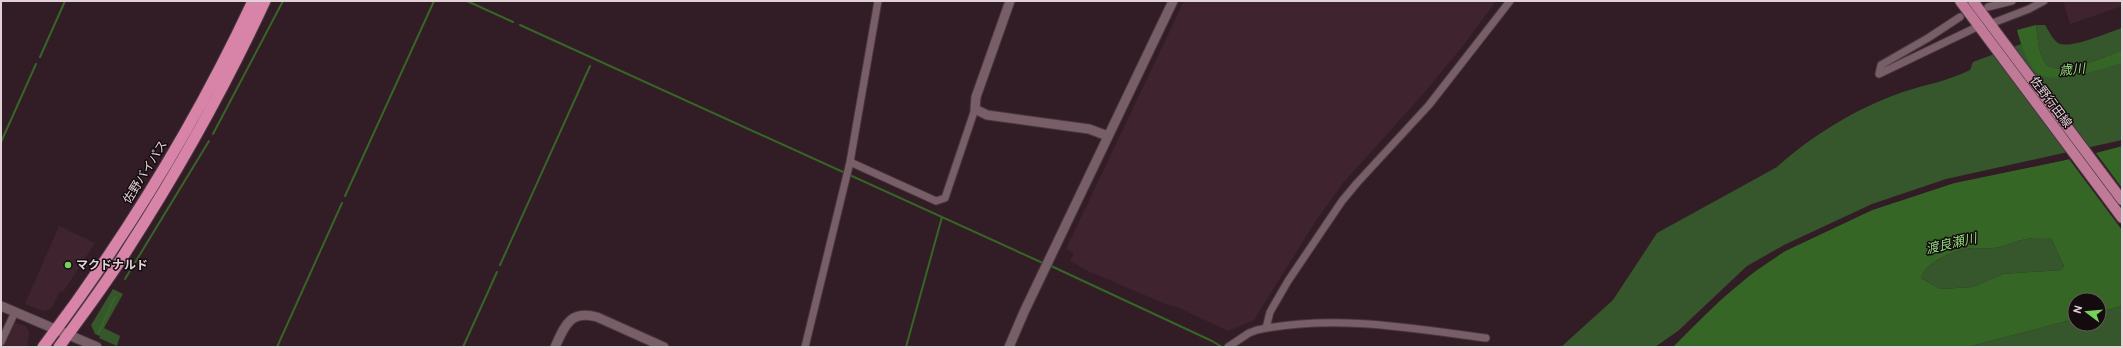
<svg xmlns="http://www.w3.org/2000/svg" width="2123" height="348" viewBox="0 0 2123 348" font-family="Overpass,'Noto Sans JP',sans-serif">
  <rect width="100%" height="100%" fill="#321d26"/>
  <!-- built -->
  <path fill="#3f242f" d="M1184,1H1496L1462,47L1423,94L1343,183L1315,222L1254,320L1228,331L1175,306L1168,305L1088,271L1070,261L1074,253L1066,249Z
    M2063,1H2122V6L2070,24Z
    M59,226L95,243L63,292L60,291L51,309L43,311L25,304Z
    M13,322L26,326L29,332L27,347H2Z"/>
  <!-- green -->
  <path fill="#36562c" d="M2036,25H2045C2049,31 2053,40 2058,43C2069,50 2109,32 2122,28V50C2108,56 2057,78 2046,64C2038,53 2038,38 2036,25Z
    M2021,44L2036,72L2087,73L2122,63V140L1946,179L1872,204L1784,245L1747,266L1678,331L1655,347H1561L1613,300L1657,233L1777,167C1811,136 1857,108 1900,93C1923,85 1949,81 1970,70L1973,62Z
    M2033,238H2051L2064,266L2061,270L2003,274L1973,287L1940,289L1921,278C1924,262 1960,247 1976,248C1983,248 1992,249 2000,247C2011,244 2020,239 2033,238Z
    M113,289L123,294L104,328L120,336L117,346L99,338L100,336L95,334L91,325Z
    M2122,306V347H1967L2075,319V324H2099V312Z"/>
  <!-- water -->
  <path fill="#356625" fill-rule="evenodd" d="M2036,25C2038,38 2038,53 2046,64C2057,78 2108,56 2122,50V63C2102,69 2055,86 2037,73C2028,66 2020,42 2017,30Z
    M2122,146V306L2099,312V300H2075V319L1967,347H1673L1718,302L1760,267L1785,251L1872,210L1954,183L2061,161ZM2033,238H2051L2064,266L2061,270L2003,274L1973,287L1940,289L1921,278C1924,262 1960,247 1976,248C1983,248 1992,249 2000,247C2011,244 2020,239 2033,238Z"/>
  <!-- pier -->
  <path fill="#321d26" d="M2122,144V146L2096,153L2122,188V230L2069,159L1954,183L1872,210L1785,251L1741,281L1671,347L1716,301L1759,265L1785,250L1871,209L1954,181L2060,159Z"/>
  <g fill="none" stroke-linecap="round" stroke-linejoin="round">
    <!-- stream -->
    <path stroke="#356625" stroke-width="2" d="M467,1L513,22
      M520,25L1045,264
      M40,57L65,1
      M213,134L283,1
      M1,142L36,64
      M345,196L434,1
      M500,265L590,66
      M1049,265L1212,341L1222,347
      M125,279L209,141
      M98,334L115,297
      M277,347L342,203
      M463,347L497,272
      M906,347L942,217"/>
    <!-- minor casing -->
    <g stroke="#49383f" stroke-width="9">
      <path id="minor" d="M1988,7L2012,1
        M1960,17L1928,38L1881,65L1879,74L1979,26
        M1990,24L2029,9L2044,1
        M850,162L936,201L945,198L975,109
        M1266,328L1270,312L1288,281L1342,201L1357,183L1429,105L1510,1
        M1,342L15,312
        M805,347L850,162L878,1
        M1228,347L1249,333L1257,330C1333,314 1411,328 1486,338"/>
    </g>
    <!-- tertiary casing -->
    <g stroke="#49383f" stroke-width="11">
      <path id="tertiary" d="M1010,1L976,97L975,109L987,115L1089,129L1108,136
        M1,306L97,347
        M555,347C565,325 570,310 597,317L664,347
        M1009,347L1024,312L1173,1"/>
    </g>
    <!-- primary casing -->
    <g stroke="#49383f" stroke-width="12">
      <path id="primary" d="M1960,1L2122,218
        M1973,1L2122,200"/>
    </g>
    <!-- trunk casing -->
    <g stroke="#49383f" stroke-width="13">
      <path id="trunk" d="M43,347C124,240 196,123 253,1
        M59,347C82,315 106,284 127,250C178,171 225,87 265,1"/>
    </g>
    <!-- minor -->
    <use href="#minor" stroke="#775e67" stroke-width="7"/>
    <!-- tertiary -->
    <use href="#tertiary" stroke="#775e67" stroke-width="9"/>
    <!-- primary -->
    <use href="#primary" stroke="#c07a98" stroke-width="10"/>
    <!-- trunk -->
    <use href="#trunk" stroke="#d884a8" stroke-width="11"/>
  </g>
  <!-- markers -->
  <circle fill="#77d259" stroke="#140b0f" stroke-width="1.5" cx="68" cy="265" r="4"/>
  <g text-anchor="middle" stroke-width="3" stroke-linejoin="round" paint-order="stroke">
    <!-- street labels -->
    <g font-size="12" fill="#e1d2d8" stroke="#140b0f">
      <text transform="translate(2051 102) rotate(53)" y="4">佐野行田線</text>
      <text transform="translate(145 172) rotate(-58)" y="4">佐野バイパス</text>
    </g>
    <!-- poi labels -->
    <g font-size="12" font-weight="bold" fill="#e1d2d8" stroke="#140b0f" text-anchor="start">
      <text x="76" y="269">マクドナルド</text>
    </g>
    <!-- water labels -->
    <g font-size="13" font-style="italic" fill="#93d87e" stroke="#140b0f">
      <text transform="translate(2072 69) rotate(-6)" y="5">歳川</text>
      <text transform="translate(1951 243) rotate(-13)" y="5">渡良瀬川</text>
    </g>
  </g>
  <!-- border -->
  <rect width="2123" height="348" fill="none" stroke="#e1d2d8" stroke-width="4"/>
  <!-- north arrow -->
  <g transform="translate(2087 312) rotate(286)"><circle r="19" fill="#140b0f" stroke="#665b5f"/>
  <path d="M0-3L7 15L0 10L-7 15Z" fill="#77d259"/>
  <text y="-6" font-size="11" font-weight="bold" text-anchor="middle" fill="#e1d2d8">N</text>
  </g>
</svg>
